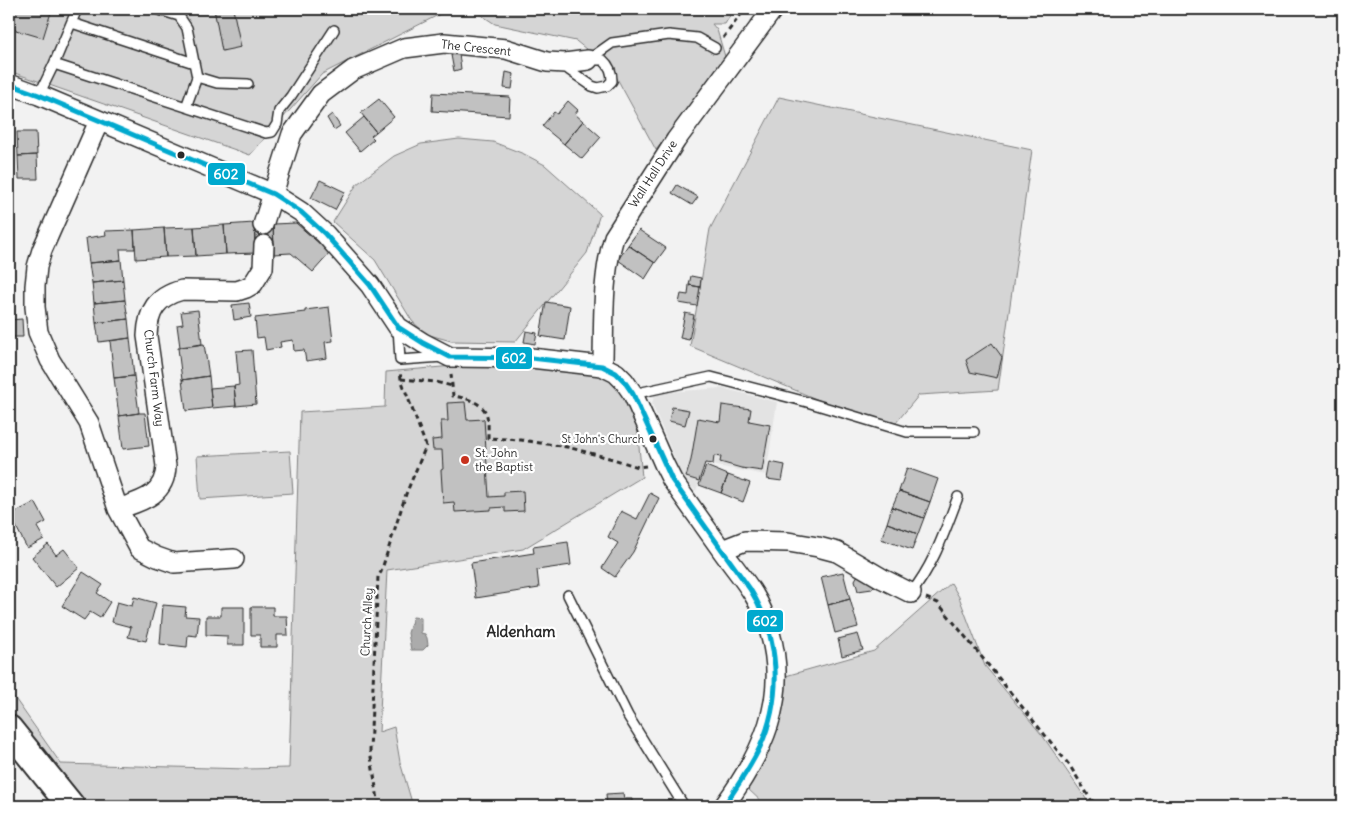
<svg xmlns="http://www.w3.org/2000/svg" width="1352" height="815" viewBox="0 0 1352 815" font-family="Delius,sans-serif">
  <rect width="100%" height="100%" fill="#f2f2f2"/>
  <filter id="ink" filterUnits="userSpaceOnUse"><feTurbulence type="fractalNoise" baseFrequency=".02" numOctaves="2"/><feDisplacementMap in="SourceGraphic" scale="10" xChannelSelector="R" yChannelSelector="G"/><feConvolveMatrix kernelMatrix="1 2 1 2 8 2 1 2 1" color-interpolation-filters="sRGB"/></filter>
  <g filter="url(#ink)">
    <!-- built -->
    <path fill="#e3e3e3" d="M722,388L777,402L766,475L706,464L696,491L684,481L652,404L655,393Z"/>
    <!-- green -->
    <path fill="#d5d5d5" stroke="#808080" d="M9,9H450L322,74L250,155L9,71Z
      M462,9H734L725,24H712L717,30L727,63L656,150L613,71L576,41L495,24L472,9Z
      M779,97L1032,150L998,390L919,395L890,430L690,346L710,229Z
      M459,139L493,142L524,154L545,165L600,214L587,253L515,342L451,341L426,334L412,321L375,260L333,222L357,184L394,156L421,144Z
      M528,363L602,372L618,385L636,417L642,477L523,549L387,570L379,732L394,727L400,762L413,806H81L18,727L9,714V690L61,764L247,769L289,768L300,412L385,407L386,372L453,366Z
      M290,451L293,493L200,499L197,456Z
      M951,583L959,597L985,666L1042,735L1091,806H766L746,787L782,677L874,651Z"/>
    <!-- water -->
    <path fill="#ababab" stroke="#787878" d="M413,617L421,618V633L425,634L427,638L428,645L423,650H411L408,633Z"/>
    <!-- building -->
    <path fill="#c1c1c1" stroke="#2b2b2b" d="M9,9H52L43,38L9,28Z
      M214,9H233L241,47L222,51Z
      M459,54L461,69L454,71L451,55Z
      M506,72L514,74L512,89L504,88Z
      M433,93L510,97L509,116L432,111Z
      M379,99L394,117L376,132L361,113Z
      M568,101L578,110L575,114L583,121L564,144L542,126L554,112L557,114Z
      M332,114L340,126L334,130L327,118Z
      M364,117L376,132L371,136L374,139L360,151L345,133Z
      M583,121L601,137L582,159L564,144Z
      M17,132H36L37,155L18,156Z
      M37,155L38,179H19L18,156Z
      M320,180L345,192L335,210L311,198Z
      M677,185L698,197L692,205L672,193Z
      M254,223L256,253L226,254L224,225Z
      M296,223L330,253L313,272L291,253L274,254L273,224Z
      M273,224L274,245L255,246L254,225Z
      M224,225L226,254L196,256L194,227Z
      M194,227L196,256L166,257L164,228Z
      M164,228L166,257L136,259L134,230Z
      M134,230L135,249H120L121,260L89,263L86,238L106,235L105,231Z
      M639,230L666,248L655,263L628,245Z
      M628,245L655,263L645,279L618,260Z
      M121,260L123,280L92,283L89,263Z
      M691,276L701,278L700,287L689,285Z
      M123,280L125,300L94,303L92,283Z
      M689,285L700,287L697,306L679,303L681,294L688,295Z
      M125,300L128,319L96,323L94,303Z
      M546,302L570,306L565,340L540,336Z
      M249,303L251,317L234,320L232,305Z
      M329,307L333,341L325,342L327,358L306,361L304,350L294,351L293,340L280,342L281,347L266,350L264,337L257,338L255,318L305,312V310Z
      M198,310L202,344L180,347L177,325L183,324L181,312Z
      M685,313L694,315L689,340L680,338Z
      M22,319L23,337H9V320Z
      M128,319L130,338L99,342L96,323Z
      M526,331L537,333L535,344L524,342Z
      M130,338L134,376L114,378L110,341Z
      M992,343L1002,357L997,378L970,372L966,360Z
      M204,344L209,376L182,380L178,348Z
      M252,350L256,404L236,406L234,386L239,385L236,351Z
      M134,376L139,413L119,416L114,378Z
      M209,376L212,408L186,411L182,380Z
      M234,386L236,406L212,408L210,388Z
      M465,402L467,420L484,419L489,497L504,496V492L523,491L524,511L505,512V507L491,508V510L455,512L454,502L443,503L441,470L443,469L442,450H433L432,440L442,439L441,421H448L447,403Z
      M722,405L751,409L749,421L770,425L762,471L741,468L720,462L721,457L714,456L713,464L705,463L699,481L686,477L691,460L698,418L720,422Z
      M672,407L689,410L685,425L669,421Z
      M139,413H145L149,446L123,449L119,416Z
      M770,462L785,465L782,481L767,479Z
      M706,466L728,475L721,493L699,485Z
      M907,468L938,479L930,502L899,491Z
      M728,475L750,483L743,502L721,493Z
      M899,491L930,502L924,518L892,507Z
      M650,493L659,498L633,552L615,577L602,568L618,543L608,537L621,511L637,519Z
      M35,502L46,522L37,527L44,539L27,548L10,515Z
      M892,507L924,518L918,534L887,523Z
      M887,523L918,534L912,550L881,539Z
      M568,542L571,565L537,570L539,588L476,598L471,563L534,553L533,547Z
      M48,544L56,555L64,549L79,568L56,587L32,557Z
      M83,572L103,585L97,593L110,602L100,618L90,612L84,620L62,606Z
      M843,572L850,599L828,605L821,577Z
      M859,573L876,583L872,589L858,591L855,580Z
      M134,597L156,603L146,641L128,637L131,627L112,622L117,602L132,606Z
      M850,599L858,627L835,633L828,605Z
      M163,605L186,607L185,616L199,617L197,636L188,635L187,647L160,644Z
      M221,607H244V645H227V636L206,635V616H221Z
      M251,607H273V616H287L288,635H277V647H260V635H251Z
      M858,634L863,650L842,656L838,639Z
      M623,793L624,799H632V806H607L606,794Z"/>
    <g fill="none" stroke-linecap="round" stroke-linejoin="round">
      <!-- lane casing -->
      <g stroke="#2b2b2b" stroke-width="12">
        <path id="lane" d="M156,9L179,16L187,28L197,77
          M72,23L194,63
          M588,60L612,43L669,35L697,38L715,48
          M565,63L569,70L592,86L598,88L607,86L612,81C612,72 610,66 603,60H588
          M54,64L77,9
          M39,95L54,64L266,133L272,132L277,124L279,111L291,96L334,30
          M186,107L197,77L217,83L248,84
          M398,327L400,360L443,357
          M633,394L711,377L807,402L907,432H974
          M911,593C934,565 945,530 958,497
          M568,595L628,716L684,806"/>
      </g>
      <!-- street casing -->
      <g stroke="#2b2b2b" stroke-width="22">
        <path id="street" d="M9,84L39,95L273,194L301,212L325,234L370,285L398,327L423,343L450,357L531,358L602,366L616,373L624,381L633,394L664,464L672,480C689,504 706,528 723,552C733,566 745,580 754,595C761,606 766,620 770,633C789,699 762,754 724,806
          M99,121L42,250L37,267L35,286V307L38,332L50,360L89,423L118,509L139,548L157,557L174,563L234,559
          M263,225L292,134L321,94L353,70L404,48L444,43L506,49L547,62L565,63L588,60
          M602,366L603,359C604,318 602,276 614,237L676,140L773,9
          M118,509C141,501 165,496 166,466L147,336C148,311 156,297 182,290L237,291L246,288L253,284L263,268L264,245
          M722,550L745,541L788,542L818,547L837,552L883,579L911,593"/>
      </g>
      <!-- secondary casing -->
      <g stroke="#2b2b2b" stroke-width="30">
        <path id="secondary" d="M9,729L71,806"/>
      </g>
      <!-- path -->
      <path stroke="#2b2b2b" stroke-width="3" stroke-dasharray="5 4" stroke-linecap="butt" d="M723,38L745,9
        M451,374L453,396C465,398 480,401 486,413C489,420 488,431 488,438L521,440L567,447L613,459L638,467L646,466
        M401,379L436,382L452,386
        M926,598L938,603L1070,766L1091,800L1100,806
        M379,806L370,751L378,576L381,572L406,494L426,446L401,379L400,371"/>
      <!-- lane -->
      <use href="#lane" stroke="#fff" stroke-width="9"/>
      <!-- street -->
      <use href="#street" stroke="#fff" stroke-width="19"/>
      <!-- secondary -->
      <use href="#secondary" stroke="#fff" stroke-width="26"/>
      <!-- bus-1 casing -->
      <g stroke="#fff" stroke-width="9">
        <path id="bus-1" d="M9,84L39,95L273,194L301,212L325,234L370,285L398,327L423,343L450,357L531,358L602,366L616,373L624,381L633,394L672,480L750,589C780,637 783,696 760,747C750,768 737,787 724,806"/>
      </g>
      <!-- bus-1 -->
      <use href="#bus-1" stroke="#00a9ce" stroke-width="5"/>
    </g>
  </g>
  <!-- markers -->
  <g fill="#2b2b2b" stroke="#fff" stroke-width="2">
    <circle cx="181" cy="155" r="4.5"/>
    <circle cx="653" cy="439" r="4.5"/>
  </g>
  <circle fill="#c8321e" stroke="#fff" stroke-width="2" cx="465" cy="460" r="5"/>
  <g text-anchor="middle" stroke-width="4.5" stroke-linejoin="round" paint-order="stroke">
    <!-- bus labels -->
    <g font-size="11" fill="#2b2b2b" stroke="#fff" text-anchor="end">
      <text x="644" y="443">St John's Church</text>
    </g>
    <!-- street labels -->
    <g font-size="12" fill="#2b2b2b" stroke="#fff">
      <text transform="translate(476 48) rotate(6)" y="4">The Crescent</text>
      <text transform="translate(653 174) rotate(-57)" y="4">Wall Hall Drive</text>
      <text transform="translate(154 378) rotate(83)" y="4">Church Farm Way</text>
      <text transform="translate(367 622) rotate(-87)" y="4">Church Alley</text>
    </g>
    <!-- poi labels -->
    <g font-size="12" fill="#2b2b2b" stroke="#fff" text-anchor="start">
      <text x="475" y="457">St. John<tspan x="475" dy="14">the Baptist</tspan></text>
    </g>
    <!-- quarter labels -->
    <g font-size="15" font-weight="bold" fill="#2b2b2b" stroke="#fff">
      <text x="521" y="637">Aldenham</text>
    </g>
  </g>
  <g stroke="#fff" stroke-width="2">
    <rect x="207" y="162" width="39" height="24" rx="5" fill="#00a9ce"/>
    <rect x="495" y="346" width="38" height="24" rx="5" fill="#00a9ce"/>
    <rect x="746" y="609" width="38" height="24" rx="5" fill="#00a9ce"/>
  </g>
  <g font-size="14" text-anchor="middle" font-weight="bold" fill="#fff">
    <text x="226" y="179">602</text>
    <text x="514" y="363">602</text>
    <text x="765" y="626">602</text>
  </g>
  <!-- margin -->
  <rect width="1352" height="815" fill="none" stroke="#fff" stroke-width="30"/>
  <rect x="15" y="15" width="1322" height="785" fill="none" stroke="#2b2b2b" stroke-width="2" filter="url(#ink)"/>
</svg>
